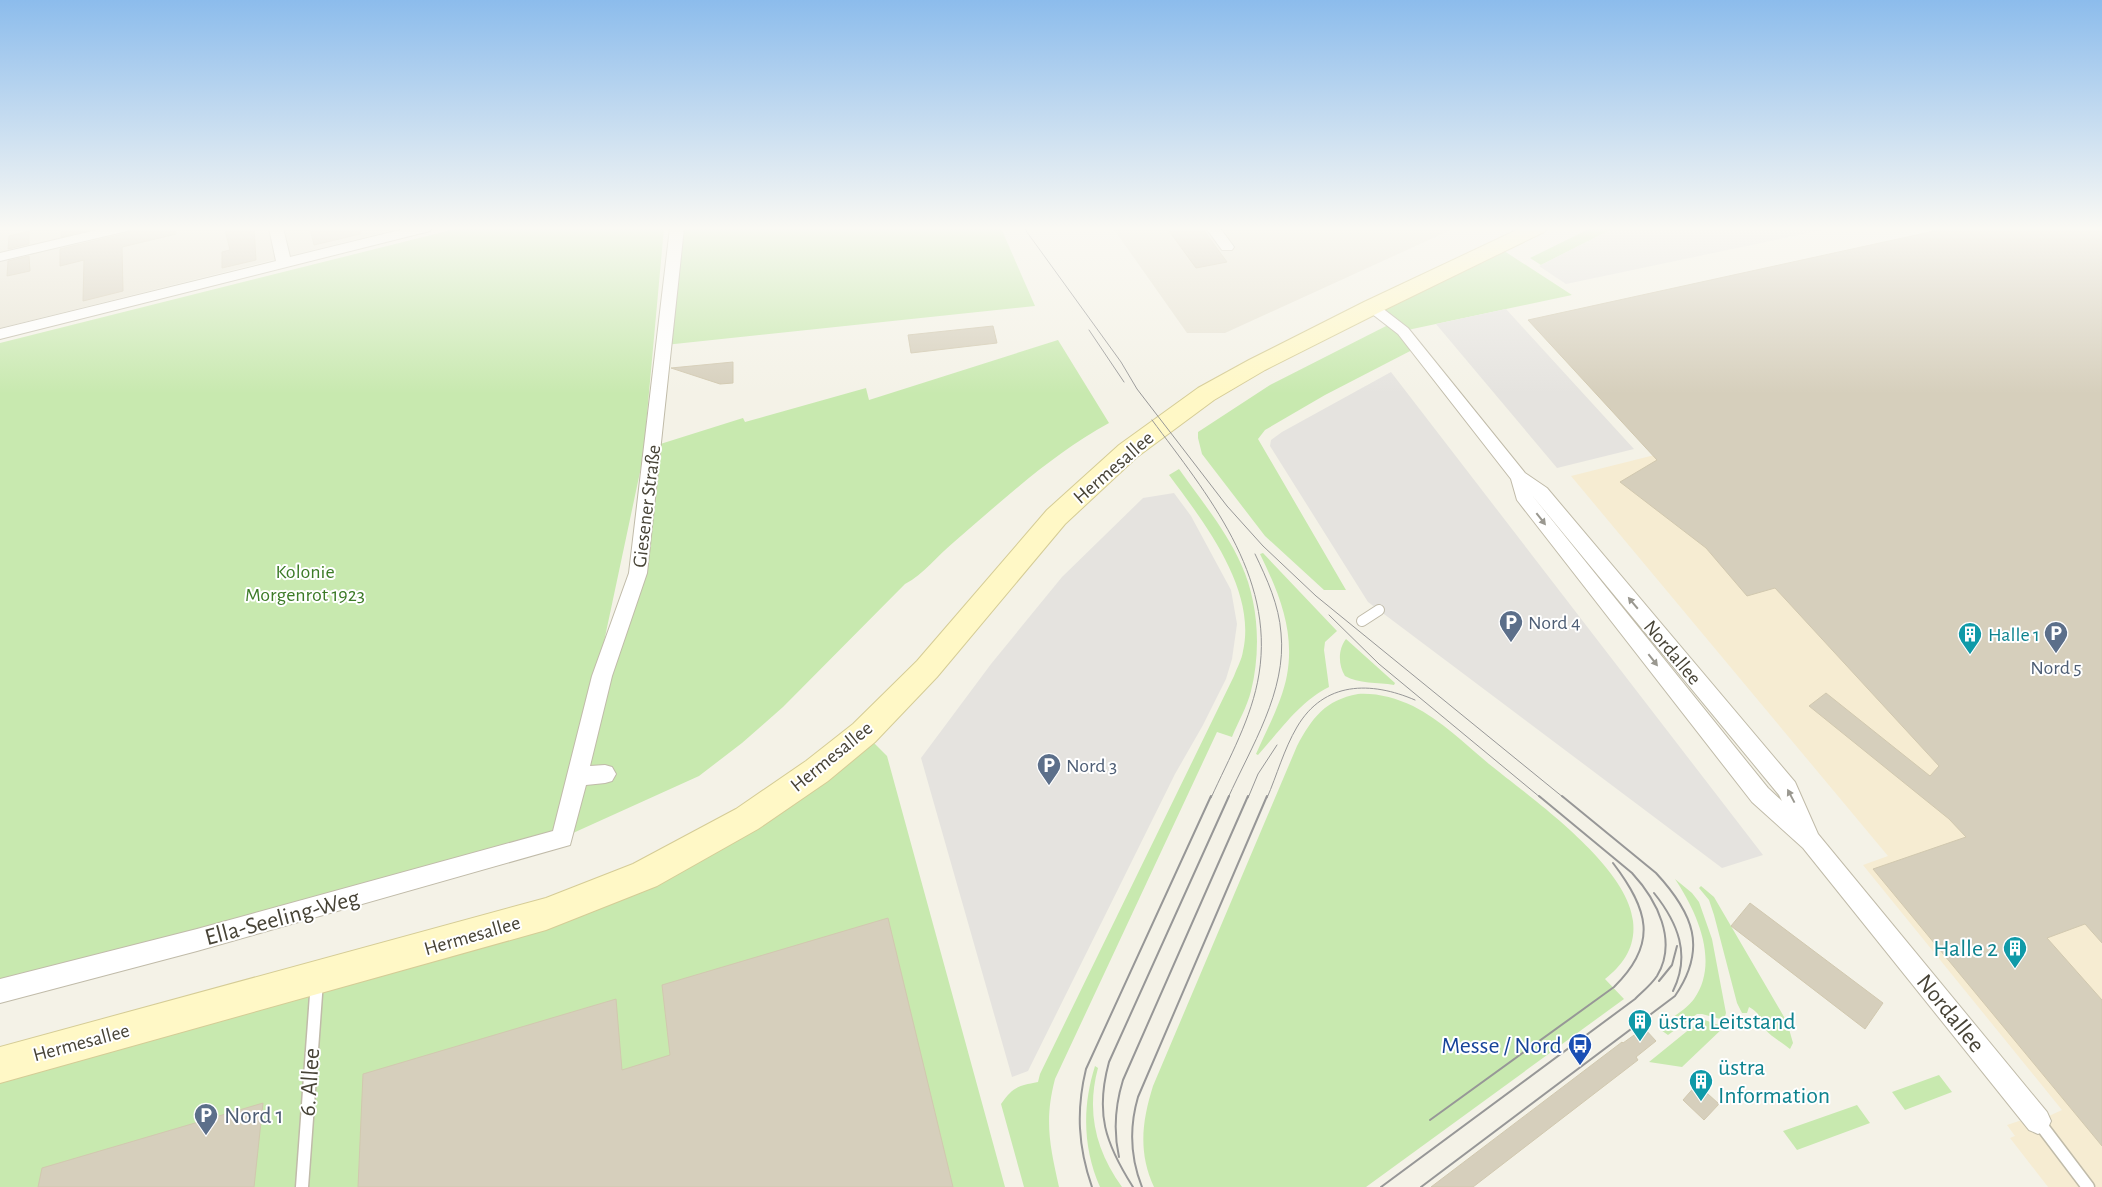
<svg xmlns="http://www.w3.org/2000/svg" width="2102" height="1187" viewBox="0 0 2102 1187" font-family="'Alegreya Sans',sans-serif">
  <rect width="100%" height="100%" fill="#f4f2e7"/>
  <!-- residential -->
  <path fill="#e8e4d5" d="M0,228H401L0,328Z
    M1113,228H1455L1225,333H1187Z"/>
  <!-- commercial -->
  <path fill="#f6ecd2" d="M2102,260V1187H2048L2010,1138L2015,1136L2007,1125L2022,1120L2027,1126L2062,1110L1863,865L1888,856L1571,476L1942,383Z"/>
  <!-- green -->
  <path fill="#c8e9af" d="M459,228H664L643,458L567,816L638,573L654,446L743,418L745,422L866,388L869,400L1058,340L1109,423C1052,454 1003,500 954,542C937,556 924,574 905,584L783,707L742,743L699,776L562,838L0,990V343Z
    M677,228H1001L1035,306L665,345Z
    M1591,228H1614L1541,265L1530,258Z
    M1498,247L1572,295L1403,331L1416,348L1325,395L1265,430L1258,439L1346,590H1324L1265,536L1202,454L1198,438V432L1270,385L1392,323L1372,307Z
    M1179,469C1200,499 1226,530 1241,564C1259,603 1261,651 1251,691C1247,707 1238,722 1232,737L1217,732L1055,1079C1044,1121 1050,1146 1059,1187H1024L1001,1104C1013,1087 1017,1086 1038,1082L1040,1074L1234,676C1237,668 1242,659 1243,651C1257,589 1203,521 1169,475Z
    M1263,553L1337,631L1325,642L1324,650L1329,687C1300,701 1279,732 1258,755L1256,754C1267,729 1282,702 1287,675C1295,631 1279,593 1260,554Z
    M1346,639L1395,683L1394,685C1378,682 1358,684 1345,676C1338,665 1338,649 1346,639Z
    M1358,694C1378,693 1395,698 1413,706C1441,720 1465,744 1489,764C1531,798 1627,865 1633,921C1636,946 1624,964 1605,979L1624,999L1366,1187H1154C1138,1153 1142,1121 1153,1086L1297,746C1312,718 1325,700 1358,694Z
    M864,733L887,756L1005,1187H0V1065L645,875Z
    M1675,879L1692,893L1699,902L1712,939L1726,1013L1724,1020L1702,1014H1697L1668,1035L1658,1028C1669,1019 1686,1010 1694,999C1720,962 1697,912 1675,879Z
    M1701,886L1714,897L1787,1022L1793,1043L1790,1049C1783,1043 1770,1036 1765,1029C1758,1019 1763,1015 1749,1007L1747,1013H1742L1737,1003L1714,915L1709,900L1699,888Z
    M1702,1019L1724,1027L1682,1067L1649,1062Z
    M1095,1066L1098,1068C1086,1112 1096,1151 1122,1187H1100C1083,1148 1082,1107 1095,1066Z
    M1939,1075L1952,1092L1905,1110L1892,1092Z
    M1857,1105L1870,1123L1797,1150L1783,1131Z"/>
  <!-- parking -->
  <path fill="#e5e3df" d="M1614,228H1832L1566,284L1539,266Z
    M1506,309L1634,449L1557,468L1436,324Z
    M1391,372L1763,855L1722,868L1368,602L1270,446L1271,440L1282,432Z
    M1174,493L1191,516L1231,590L1237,624L1232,659L1226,679L1203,725L1175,774L1028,1071L1012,1077L921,758L991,664L1062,577L1143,498Z"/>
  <!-- building -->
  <path fill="#d6cfbc" stroke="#d1c8af" d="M61,228H97L61,237Z
    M131,228H176V234L122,247L123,291L83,301L84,260L60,266V249L127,233Z
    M235,228H254L256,260L222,268V252L230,250L225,230Z
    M310,228H360V234L314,245Z
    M1167,228H1202L1227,262L1196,268Z
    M1948,228H2102V943L2085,924L2047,938L2102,1000V1146L1873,869L1966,837L1949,819L1809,706L1826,693L1930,776L1939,766L1775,588L1747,596L1706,548L1620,482L1657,460L1528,320Z
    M29,231V244L8,249L9,236Z
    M29,256L30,271L7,276L8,261Z
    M993,326L997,343L911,353L908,335Z
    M733,362V383L720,384L671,368Z
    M1750,903L1883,1003L1865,1029L1731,926Z
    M888,918L953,1187H358L363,1074L616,999L622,1070L670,1055L662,985Z
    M1644,1028L1656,1041L1636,1057L1638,1060L1473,1187H1431L1622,1042L1623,1043Z
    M1697,1084L1719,1104L1704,1120L1683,1100Z
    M263,1103L254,1187H38L42,1168Z"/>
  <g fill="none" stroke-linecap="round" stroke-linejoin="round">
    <!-- lane-far1 casing -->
    <g stroke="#c0bba9" stroke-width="12">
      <path id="lane-far1" d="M1362,621L1379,610"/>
    </g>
    <!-- lane casing -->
    <g stroke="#c0bba9" stroke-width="15">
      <path id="lane" d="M2038,1121L2088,1187
        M302,1187L317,981"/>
    </g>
    <!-- street casing -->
    <g stroke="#c0bba9" stroke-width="2">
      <path id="street" d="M105,228H129L127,231L0,261V253Z
        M269,228H283L290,257L408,228H432L430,231L0,339V329L276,261Z
        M670,228H684L647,573L612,676L590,766L605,765L612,767L616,774L612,781L605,783L586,785L570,845L197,951L0,1003V979L197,929L553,831L592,676L629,573Z
        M1206,228H1220L1234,247L1232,250H1222Z
        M1372,302L1377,304L1408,328L1525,473L1547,488L1795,782L1818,834L2047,1112L2051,1121L2047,1130L2038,1134L2029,1130L1803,848L1752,802L1517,500L1511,479L1398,334L1367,310L1365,307L1367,304ZM1531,494L1779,795L1782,801L1768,788Z"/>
    </g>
    <!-- secondary casing -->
    <g stroke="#d5cc96" stroke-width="2">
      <path id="secondary" d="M1521,228H1547L1544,232L1380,312L1265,370L1214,400L1137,457L1065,524L937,677L875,742L828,781L758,829L657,886L546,930L0,1083V1047L546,898L633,864L736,809L806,761L853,724L917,661L1047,510L1119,445L1198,388L1249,360L1364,302Z"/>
    </g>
    <!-- lane-far1 -->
    <use href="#lane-far1" stroke="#fff" stroke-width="10"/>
    <!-- lane -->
    <use href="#lane" stroke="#fff" stroke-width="12"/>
    <!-- street -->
    <use href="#street" fill="#fff" fill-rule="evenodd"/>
    <!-- secondary -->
    <use href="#secondary" fill="#fff8c6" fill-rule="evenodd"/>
    <!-- tram-far1 -->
    <path stroke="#979797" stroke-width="1" d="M1024,228L1121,362L1137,389L1227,506L1263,546L1316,596L1564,798
      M1089,330L1124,382
      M1152,420C1207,494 1275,575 1259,674C1252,718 1229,758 1211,798
      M1329,615L1379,664L1541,798
      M1228,798C1251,747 1287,691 1281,633C1279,605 1267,579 1255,554
      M1248,798L1258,774L1277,745
      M1267,798C1277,775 1284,749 1297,727C1324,681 1371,681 1415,700"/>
    <!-- tram -->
    <path stroke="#979797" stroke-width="2" d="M1654,893C1678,923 1691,955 1673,991
      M1659,981L1672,965L1677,946
      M1430,1120L1614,987C1659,943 1648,909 1613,863
      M1119,1157C1113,1130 1115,1106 1123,1080L1248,796
      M1092,1187C1078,1147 1076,1110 1086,1069L1211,796
      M1133,1187C1105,1143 1095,1113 1109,1062L1229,796
      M1142,1187C1130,1157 1129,1128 1138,1097L1267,796
      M1381,1187L1635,999C1642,992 1651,985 1657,976C1678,941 1657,900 1632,873L1539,796
      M1421,1187L1675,996C1708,948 1693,913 1656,873L1562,796"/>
  </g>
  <!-- one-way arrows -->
  <defs><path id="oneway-solid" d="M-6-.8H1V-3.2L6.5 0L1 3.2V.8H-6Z" transform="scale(1.25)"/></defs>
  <g fill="#9a9890">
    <use href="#oneway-solid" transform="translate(1541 519) rotate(52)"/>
    <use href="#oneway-solid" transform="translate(1633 603) rotate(-130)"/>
    <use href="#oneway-solid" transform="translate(1653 660) rotate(52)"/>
    <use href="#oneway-solid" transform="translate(1791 796) rotate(-118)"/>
  </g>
  <!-- sky -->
  <linearGradient id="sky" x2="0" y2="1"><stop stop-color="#8cbcec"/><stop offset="0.58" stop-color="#faf9f4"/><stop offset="1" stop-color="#faf9f4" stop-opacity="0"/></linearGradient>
  <rect width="2102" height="394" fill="url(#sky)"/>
  <!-- icons -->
  <defs>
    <g id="parking-pin" transform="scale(1.25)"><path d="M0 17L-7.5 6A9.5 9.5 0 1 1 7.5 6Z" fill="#5c6f8a" stroke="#fff"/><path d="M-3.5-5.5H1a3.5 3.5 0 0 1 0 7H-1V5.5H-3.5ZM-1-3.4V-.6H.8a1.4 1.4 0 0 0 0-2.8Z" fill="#fff"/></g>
    <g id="building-pin" transform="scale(1.25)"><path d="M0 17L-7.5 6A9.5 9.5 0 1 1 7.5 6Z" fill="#0f9aa8" stroke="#fff"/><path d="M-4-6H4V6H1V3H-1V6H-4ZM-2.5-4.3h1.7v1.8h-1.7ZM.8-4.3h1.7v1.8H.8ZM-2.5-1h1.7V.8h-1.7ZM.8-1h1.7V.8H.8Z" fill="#fff"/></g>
    <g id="bus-pin" transform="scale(1.25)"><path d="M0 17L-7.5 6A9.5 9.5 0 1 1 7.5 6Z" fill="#1a4fb4" stroke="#fff"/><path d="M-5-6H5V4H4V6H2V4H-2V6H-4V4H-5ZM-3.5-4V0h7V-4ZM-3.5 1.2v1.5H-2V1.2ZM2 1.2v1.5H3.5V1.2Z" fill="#fff"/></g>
  </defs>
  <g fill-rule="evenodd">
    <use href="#parking-pin" x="1511" y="622"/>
    <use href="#parking-pin" x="2056" y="633"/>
    <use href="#building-pin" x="1970" y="634"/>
    <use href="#parking-pin" x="1049" y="765"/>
    <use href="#building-pin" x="2015" y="948"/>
    <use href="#building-pin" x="1640" y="1021"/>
    <use href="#bus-pin" x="1580" y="1045"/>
    <use href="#building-pin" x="1701" y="1081"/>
    <use href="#parking-pin" x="206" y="1115"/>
  </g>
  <g text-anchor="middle" stroke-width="4" stroke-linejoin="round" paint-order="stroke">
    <!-- street labels -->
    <g font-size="20" fill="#474336" stroke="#fff">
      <text transform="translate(1113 467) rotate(-41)" y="7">Hermesallee</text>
      <text transform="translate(646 506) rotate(-83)" y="7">Giesener Straße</text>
      <text transform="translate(1673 652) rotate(50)" y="7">Nordallee</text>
      <text transform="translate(831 756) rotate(-39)" y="7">Hermesallee</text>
      <text transform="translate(472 935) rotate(-16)" y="7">Hermesallee</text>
      <text transform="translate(81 1042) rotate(-15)" y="7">Hermesallee</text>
    </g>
    <!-- park labels -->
    <g font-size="20" fill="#3c7b27" stroke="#fff">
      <text x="305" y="578">Kolonie<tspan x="305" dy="23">Morgenrot 1923</tspan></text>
    </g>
    <!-- service labels -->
    <g font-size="20" fill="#4e5e75" stroke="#fff" text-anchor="start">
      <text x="1528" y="629">Nord 4</text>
      <text x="2056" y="674" text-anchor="middle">Nord 5</text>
      <text x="1066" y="772">Nord 3</text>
    </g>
    <!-- culture labels -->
    <g font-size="20" fill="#0d838f" stroke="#fff" text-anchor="start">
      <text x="1988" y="641">Halle 1</text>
    </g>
    <!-- near-street labels -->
    <g font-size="24" fill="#474336" stroke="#fff">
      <text transform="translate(282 917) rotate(-15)" y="8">Ella-Seeling-Weg</text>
      <text transform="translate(1951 1013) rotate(51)" y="8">Nordallee</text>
      <text transform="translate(309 1082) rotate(-86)" y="8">6. Allee</text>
    </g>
    <!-- near-culture labels -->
    <g font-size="24" fill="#0d838f" stroke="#fff" text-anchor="start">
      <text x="1998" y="956" text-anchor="end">Halle 2</text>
      <text x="1658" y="1029">üstra Leitstand</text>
      <text x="1718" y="1075">üstra<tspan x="1718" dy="28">Information</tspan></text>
    </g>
    <!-- near-transit labels -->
    <g font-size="24" fill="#164399" stroke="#fff" text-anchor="end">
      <text x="1562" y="1053">Messe / Nord</text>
    </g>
    <!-- near-service labels -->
    <g font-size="24" fill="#4e5e75" stroke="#fff" text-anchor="start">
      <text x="224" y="1123">Nord 1</text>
    </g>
  </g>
</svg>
